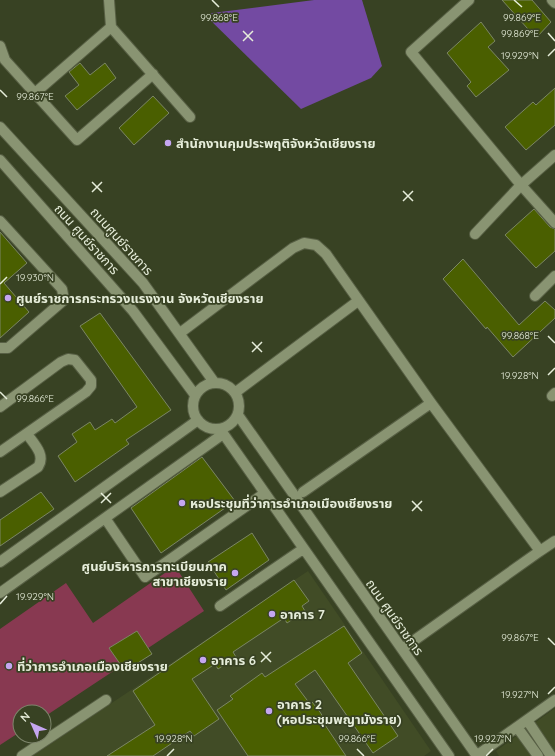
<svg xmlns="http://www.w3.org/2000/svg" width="555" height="756" viewBox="0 0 555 756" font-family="Quicksand,'Noto Sans Thai',sans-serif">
  <rect width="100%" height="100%" fill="#384223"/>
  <!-- built -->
  <path fill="#414c26" d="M308,571L431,751L424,756H33Z
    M555,708V756H499L496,751Z"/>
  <!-- green -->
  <path fill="#883951" d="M175,566L204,611L44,717V712H20V732L0,745V629L66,583L93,623Z"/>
  <!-- water -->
  <path fill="#734aa2" d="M314,0H362L382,66L371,78L301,109L204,14Z"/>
  <!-- building -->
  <path fill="#4a5f00" stroke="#7b8664" d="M502,0H532L551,22L536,38Z
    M481,22L495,41L488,47L509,70L476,97L467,86L471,82L447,53Z
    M80,63L90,75L105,63L116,78L77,110L65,96L79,85L69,72Z
    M555,88V125L526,150L505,127L533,102L536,105Z
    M153,96L169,113L134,145L119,128Z
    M534,209L550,227L555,229V251L536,268L505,235Z
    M0,232L27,263L4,283L29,312L0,338Z
    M463,259L519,325L545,301L555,310V318L513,357L487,327L486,329L443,279Z
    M100,313L171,410L126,440L129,444L75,482L58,456L77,442L72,434L90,422L95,430L112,419L115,423L137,407L80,326Z
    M202,457L235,501L161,553L131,508Z
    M41,492L54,509L0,546V520Z
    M252,533L269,560L226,590L208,562Z
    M294,580L309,601L302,606L305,611L287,623L284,618L233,652L236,657L218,669L215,664L192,679L219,719L194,736L190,731L153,756H107L155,725L133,691Z
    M344,626L362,653L348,663L398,736L373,753L315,670L295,684L310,704L312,702L320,712L323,717L321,719L346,756H248L217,710L233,699L230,696L262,673L265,677Z
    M137,631L152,654L125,671L109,648Z"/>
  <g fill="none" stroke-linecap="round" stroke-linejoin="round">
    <!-- minor casing -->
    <g stroke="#575f44" stroke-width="12">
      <path id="minor" d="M109,0L111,27L190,117
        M469,0L411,52L521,185L555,223
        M552,0L555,3
        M0,46L5,60L77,140L153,74
        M35,93L111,27
        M0,127L143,283L214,382
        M0,160L133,311L195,395
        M0,221L62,289L64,300L8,348H0
        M475,234L521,185L555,155
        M535,296L555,276
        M180,333L293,248L304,243L316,245L326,254L431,403L540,551L555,541
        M193 406a23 23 0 1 1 46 0a23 23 0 1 1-46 0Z
        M236,392L358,301
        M552,396L555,393
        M0,407L61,362L68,359L75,360L91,380V386L86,392L0,452
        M238,415L477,756
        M220,429L449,756
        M0,492L38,467C46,455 34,444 27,434
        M303,492L431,403
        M105,518L223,434
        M0,562L198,420
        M0,593L105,518L145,577L265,493
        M220,606L303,549
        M402,649L540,551
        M527,720L551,756
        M517,727L538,756
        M22,756L106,700
        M476,756L555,700"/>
    </g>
    <!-- minor -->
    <use href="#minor" stroke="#899472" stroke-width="10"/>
  </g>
  <!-- ticks -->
  <path fill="none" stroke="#e6edda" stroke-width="1.5" d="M212,0L219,7M514,0L522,7M243,31L253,41M548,33L555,41M243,41L253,31M548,56L555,49M0,90L7,97M92,182L102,192M403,191L413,201M92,192L102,182M403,201L413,191M0,284L7,277M548,336L555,343M252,342L262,352M252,352L262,342M548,375L555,368M0,392L7,399M101,493L111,503M412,501L422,511M101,503L111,493M412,511L422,501M0,604L7,596M548,638L555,645M261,652L271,662M261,662L271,652M548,694L555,687M357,749L364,756M167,756L174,749M486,756L493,749"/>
  <!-- markers -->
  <g fill="#c5a6f0" stroke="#384223" stroke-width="1.5">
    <circle cx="168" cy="143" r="4"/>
    <circle cx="8" cy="298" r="4"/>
    <circle cx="182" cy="503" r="4"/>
    <circle cx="235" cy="573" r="4"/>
    <circle cx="272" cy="614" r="4"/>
    <circle cx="203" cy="660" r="4"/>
    <circle cx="9" cy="666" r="4"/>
    <circle cx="269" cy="711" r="4"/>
  </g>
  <g text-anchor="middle" stroke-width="3.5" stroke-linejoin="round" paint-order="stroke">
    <!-- poi labels -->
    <g font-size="13" font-weight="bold" fill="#e6edda" stroke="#384223" text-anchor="start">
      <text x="176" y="148">สำนักงานคุมประพฤติจังหวัดเชียงราย</text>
      <text x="16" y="303">ศูนย์ราชการกระทรวงแรงงาน จังหวัดเชียงราย</text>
      <text x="190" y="508">หอประชุมที่ว่าการอำเภอเมืองเชียงราย</text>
      <text x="227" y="571" text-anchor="end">ศูนย์บริหารการทะเบียนภาค<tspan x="227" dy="15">สาขาเชียงราย</tspan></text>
      <text x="280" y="619">อาคาร 7</text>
      <text x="211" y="665">อาคาร 6</text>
      <text x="17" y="671">ที่ว่าการอำเภอเมืองเชียงราย</text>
      <text x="277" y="709">อาคาร 2<tspan x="277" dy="15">(หอประชุมพญามังราย)</tspan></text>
    </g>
    <!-- street labels -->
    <g font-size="13" fill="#e6edda" stroke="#384223">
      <text transform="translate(87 239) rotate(48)" y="5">ถนน ศูนย์ราชการ</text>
      <text transform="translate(122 241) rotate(48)" y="5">ถนนศูนย์ราชการ</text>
      <text transform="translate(395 617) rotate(55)" y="5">ถนน ศูนย์ราชการ</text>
    </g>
  </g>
  <g font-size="10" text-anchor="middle" fill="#e6edda" stroke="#384223" stroke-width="3.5" stroke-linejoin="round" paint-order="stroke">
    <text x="522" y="21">99.869°E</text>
    <text x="219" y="21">99.868°E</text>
    <text x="520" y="37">99.869°E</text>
    <text x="520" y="59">19.929°N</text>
    <text x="35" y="100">99.867°E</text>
    <text x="35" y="281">19.930°N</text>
    <text x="520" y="339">99.868°E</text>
    <text x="520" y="379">19.928°N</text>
    <text x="35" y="402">99.866°E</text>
    <text x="35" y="600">19.929°N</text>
    <text x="520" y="641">99.867°E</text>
    <text x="520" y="698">19.927°N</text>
    <text x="174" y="742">19.928°N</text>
    <text x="357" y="742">99.866°E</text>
    <text x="493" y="742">19.927°N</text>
  </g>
  <!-- north arrow -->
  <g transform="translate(32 724) rotate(315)"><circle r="19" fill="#384223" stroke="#7e866c"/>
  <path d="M0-3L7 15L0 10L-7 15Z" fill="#c5a6f0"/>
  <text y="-6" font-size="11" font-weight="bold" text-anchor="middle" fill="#e6edda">N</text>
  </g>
</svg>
